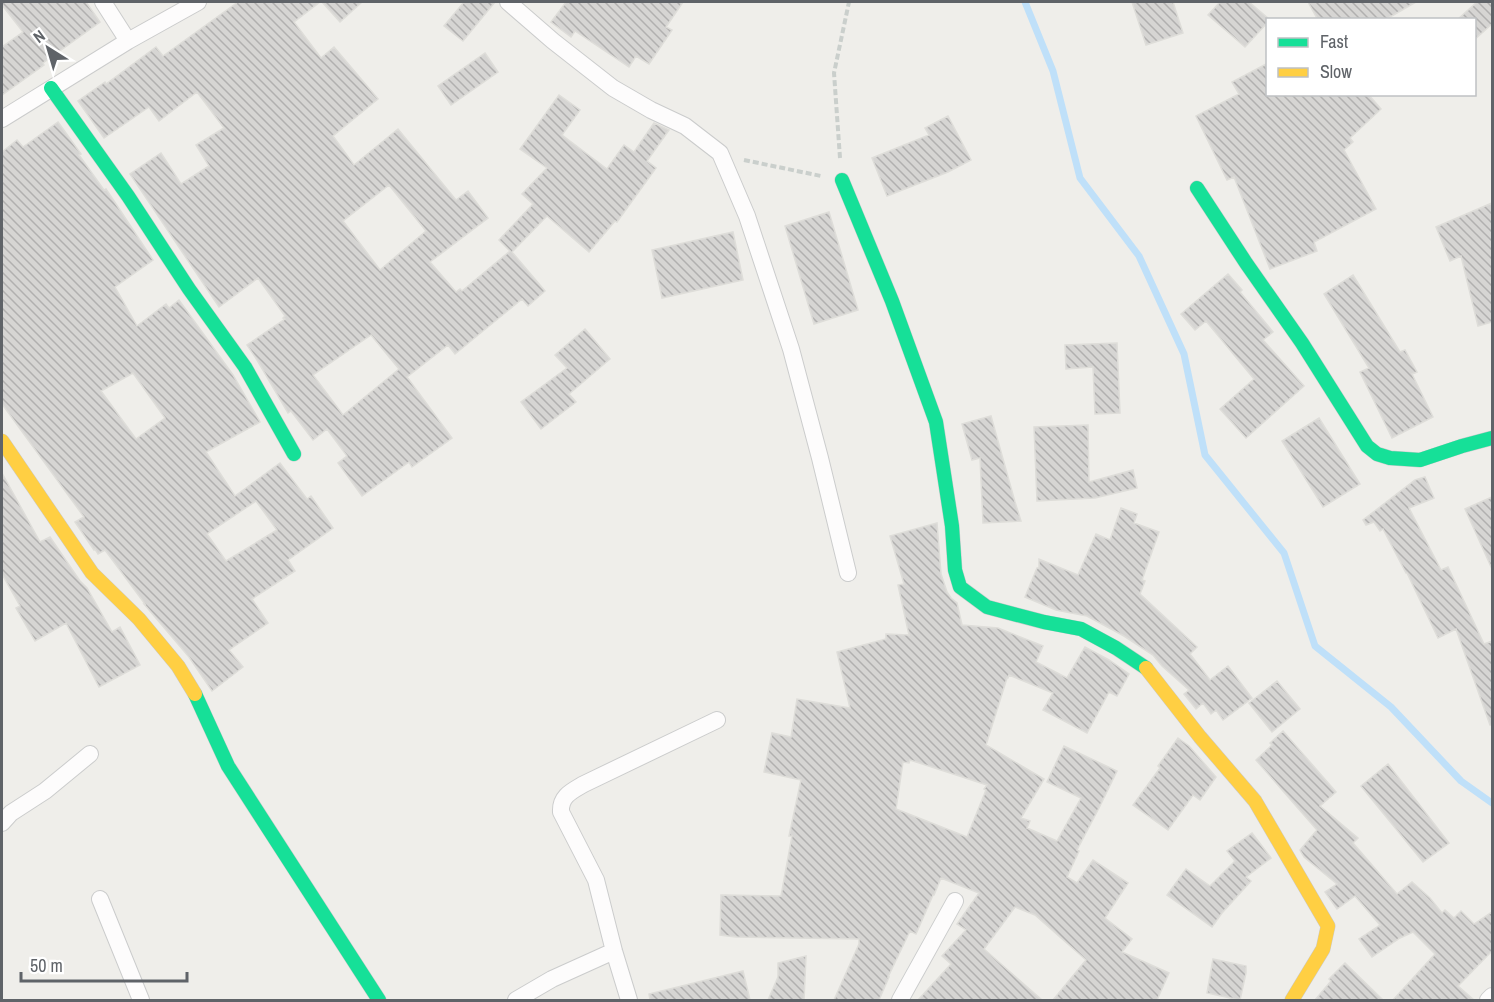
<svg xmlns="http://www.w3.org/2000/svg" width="1494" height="1002" viewBox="0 0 1494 1002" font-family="'Archivo Narrow',sans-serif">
  <defs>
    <pattern id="building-back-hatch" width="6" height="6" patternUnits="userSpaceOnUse" patternTransform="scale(1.5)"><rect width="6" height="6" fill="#d6d5d3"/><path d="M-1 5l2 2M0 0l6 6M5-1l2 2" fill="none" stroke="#b1b0af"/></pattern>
  </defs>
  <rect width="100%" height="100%" fill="#efeeea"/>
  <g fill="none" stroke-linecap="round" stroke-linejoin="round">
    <!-- stream -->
    <path stroke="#bfe0f9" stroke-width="7" d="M1025,2L1053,71L1080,178L1139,256L1184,354L1205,455L1284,553L1315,646L1391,707L1461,781L1492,803"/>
  </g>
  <!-- building -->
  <path fill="url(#building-back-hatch)" stroke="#deddd9" stroke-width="1.5" fill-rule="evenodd" d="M2,2H86L100,22L43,63L44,65L2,95V47L23,32L2,5Z
    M238,2H320L294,22L321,58L334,47L378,99L333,136L354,165L398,129L456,200L468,191L488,218L430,262L456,292L460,289L462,291L510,251L499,240L533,204L522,194L547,168L520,149L559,95L580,110L562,135L607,169L624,145L634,152L654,123L669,130L647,161L656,168L617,222L615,221L589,252L547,216L512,252L545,291L528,306L522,299L455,354L448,345L407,377L452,438L412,467L409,462L362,496L338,463L347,456L327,429L313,440L291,411L288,413L257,360L247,345L285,319L283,318L285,316L258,278L219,307L130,174L161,153L181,184L209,166L196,145L224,128L197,92L159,121L149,107L104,138L78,101L105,82L106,84L156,47L163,56ZM389,185L426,231L380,270L343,221ZM371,335L399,369L343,415L313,375Z
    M322,2H362L340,22Z
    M464,2H495L463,41L444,26Z
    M566,2H683L666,27L672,30L649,64L636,56L629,67L575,31L571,37L551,22Z
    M1132,2H1173L1183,33L1146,45Z
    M1220,2H1249L1269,19L1268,20V22L1245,47L1208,15Z
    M1308,2H1416L1385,20H1318Z
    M1477,2H1492V24L1474,40V20H1457Z
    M485,53L498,72L451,105L438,86Z
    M1268,63V94H1368L1381,109L1350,138L1353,142L1344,150L1376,209L1314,242L1317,251L1270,269L1234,177L1227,180L1196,116L1239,94L1232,82Z
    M948,116L971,160L948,172L887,196L872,158L929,135L925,128Z
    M58,122L81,154L79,155L104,190L106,189L116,204L153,260L115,287L137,326L166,304L169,308L179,300L233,375L260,422L206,452L235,496L280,463L307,499L311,496L333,528L288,560L295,571L252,599L268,623L229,650L243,667L212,691L189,657L144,604H145L105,550L98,554L95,549L94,550L75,522L84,517L2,404V152L17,140L23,147ZM133,373L165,418L136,439L101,391ZM256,501L277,530L226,561L207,534Z
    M1492,203V322L1478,326L1461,256L1450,261L1436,227Z
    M829,212L858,310L814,324L785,226Z
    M733,232L743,280L662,298L652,250Z
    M1228,274L1242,290L1240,292L1273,332L1263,340L1304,386L1246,438L1220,409L1254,379L1206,321L1195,330L1181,314Z
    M1353,275L1400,352L1405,350L1417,372L1412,374L1433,417L1392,438L1360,372L1369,368L1324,294Z
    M585,329L610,359L569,394L576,402L541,429L521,402L567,368L555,355Z
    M1117,343L1120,413L1095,414L1093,367L1066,369L1065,345Z
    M991,416L1015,502L1021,521L983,523L980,458L972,460L962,424Z
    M1319,418L1360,484L1323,507L1282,441Z
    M1088,425L1089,482L1133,470L1137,488L1095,498L1037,501L1034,427Z
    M2,473L40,542L50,537L80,581L87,588L112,632L120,627L140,665L99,687L66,623L35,641L16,608L20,606L2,574Z
    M1425,477L1434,498L1409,508L1441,570L1448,567L1484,644L1492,641V725H1490L1456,629L1438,638L1407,573H1406L1383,529L1380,531L1374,522L1366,525L1363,520L1415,480Z
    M1492,497V569L1465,509Z
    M1121,508L1137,514L1134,523L1159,532L1142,580L1145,581L1140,594L1197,647L1190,654L1210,680L1228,666L1252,698L1223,720L1216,710L1211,714L1203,703L1196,709L1184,694L1189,690L1162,666L1153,655L1124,636L1087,616L1056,610L1025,597L1037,568H1039V559L1078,575L1096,534L1110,540Z
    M937,523L941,574L947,592L951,598L957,603L962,625L998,628L1043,646L1036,662L1067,678L1085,647L1109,660L1129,674L1117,696L1109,692L1087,733L1043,710L1053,693L1009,675L1008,678H1007L986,745L1044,779L1021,818L1030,821L1027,828L1057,841L1081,798L1047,782L1064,746L1117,771L1099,808L1077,850L1079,851L1067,877L1077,883L1093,860L1128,883L1105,918L1132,939L1122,952L1169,973L1157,1000H1053L1086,960L1035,915L1015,907L984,949L1042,1000H918L951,964L942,956L966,930L957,924L979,893L941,878L934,895H933L916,934L910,931L888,977H889L879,1000H834L859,944V939L736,937L720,935L721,895L781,896L792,836H789L801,780L764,772L772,733L791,737L797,699L850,708L837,652L886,639V634L909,635L898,585L904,584L890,536ZM910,760L987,785L984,789L986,790L967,837L896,809L903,762L909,763Z
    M1277,681L1300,709L1272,732L1249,703Z
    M1283,731L1336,792L1320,806L1358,838L1353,843L1397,894L1412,882L1430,898L1442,913L1445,910L1454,918L1461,911L1474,924L1492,912V951L1458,986L1474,1000H1393L1435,954L1413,932L1400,938L1372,957L1359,939L1380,925L1355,896L1337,909L1325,892L1337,884L1304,857L1300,850L1317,830L1256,760L1272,745L1270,743Z
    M1178,738L1189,746L1216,777L1200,800L1193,795L1168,830L1133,805L1160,768L1158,766Z
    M1388,764L1449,843L1423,862L1361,786Z
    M1252,833L1271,858L1246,877L1251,881L1222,913L1212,927L1167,895L1186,869L1210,886L1235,861L1227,851Z
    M806,956L804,1000H768L778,977V963Z
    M1213,959L1246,966V973L1240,1000L1207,993Z
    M1345,963L1383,1000H1315L1331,981L1329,979Z
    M743,971L750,1000H650L649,994Z"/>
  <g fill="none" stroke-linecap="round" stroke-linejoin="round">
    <!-- street casing -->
    <g stroke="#cbcccc" stroke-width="18">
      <path id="street" d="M103,2L128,41
        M508,2L553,41L613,88L651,110L685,126L720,153L747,216L791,349L820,458L848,573
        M2,119L128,41L198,2
        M2,823L11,813L45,791L90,754
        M100,899L141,1000
        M516,1000L552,979L614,951
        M629,1000L614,951L596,880L561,812C560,796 572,791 584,784L717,720
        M900,1000L955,901
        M1488,1000L1492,996"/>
    </g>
    <!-- fast casing -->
    <g stroke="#cacacb" stroke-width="15">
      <path id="fast" d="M51,88L128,196L189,289L245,367L294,454
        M842,180L892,301L936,422L952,526L955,570L960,587L987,607L1044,622L1081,629L1116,648L1146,668
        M1197,188L1246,263L1302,343L1367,446L1377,454L1390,458L1420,460L1462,446L1492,438
        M195,694L228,766L379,1000"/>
    </g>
    <!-- slow casing -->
    <g stroke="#cacacb" stroke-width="15">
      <path id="slow" d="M2,441L92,573L139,619L178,666L195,694
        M1146,668L1200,737L1255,801L1328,926L1323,949L1292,1000"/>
    </g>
    <!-- path -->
    <path stroke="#cacfcc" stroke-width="4" stroke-dasharray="6 3" stroke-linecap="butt" d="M840,158L834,73L849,2
      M744,160L821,176"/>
    <!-- street -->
    <use href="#street" stroke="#fdfcfc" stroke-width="16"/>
    <!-- fast -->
    <use href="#fast" stroke="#16e098" stroke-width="14"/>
    <!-- slow -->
    <use href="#slow" stroke="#ffcf43" stroke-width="14"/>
  </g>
  <!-- border -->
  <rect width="1494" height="1002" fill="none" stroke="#5f6368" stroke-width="6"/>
  <!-- legend -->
  <rect x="1266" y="18" width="210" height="78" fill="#ffffff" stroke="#bfc1c3" stroke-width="1.5"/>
  <rect x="1278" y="38" width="30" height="9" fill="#16e098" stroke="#bfc1c3" stroke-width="1.5"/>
  <text x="1320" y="48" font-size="18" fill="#5f6368">Fast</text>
  <rect x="1278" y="68" width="30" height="9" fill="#ffcf43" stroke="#bfc1c3" stroke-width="1.5"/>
  <text x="1320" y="78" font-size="18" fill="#5f6368">Slow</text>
  <!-- north arrow -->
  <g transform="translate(48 48) rotate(323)" stroke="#ffffff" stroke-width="4.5" paint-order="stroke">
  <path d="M0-4.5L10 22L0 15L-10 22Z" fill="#5f6368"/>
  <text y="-9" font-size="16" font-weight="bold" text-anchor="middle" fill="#5f6368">N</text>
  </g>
  <!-- scale -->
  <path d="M21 972v9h166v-9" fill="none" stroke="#5f6368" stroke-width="3"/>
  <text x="30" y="972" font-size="18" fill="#5f6368" stroke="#ffffff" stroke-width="4.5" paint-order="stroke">50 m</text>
</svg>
